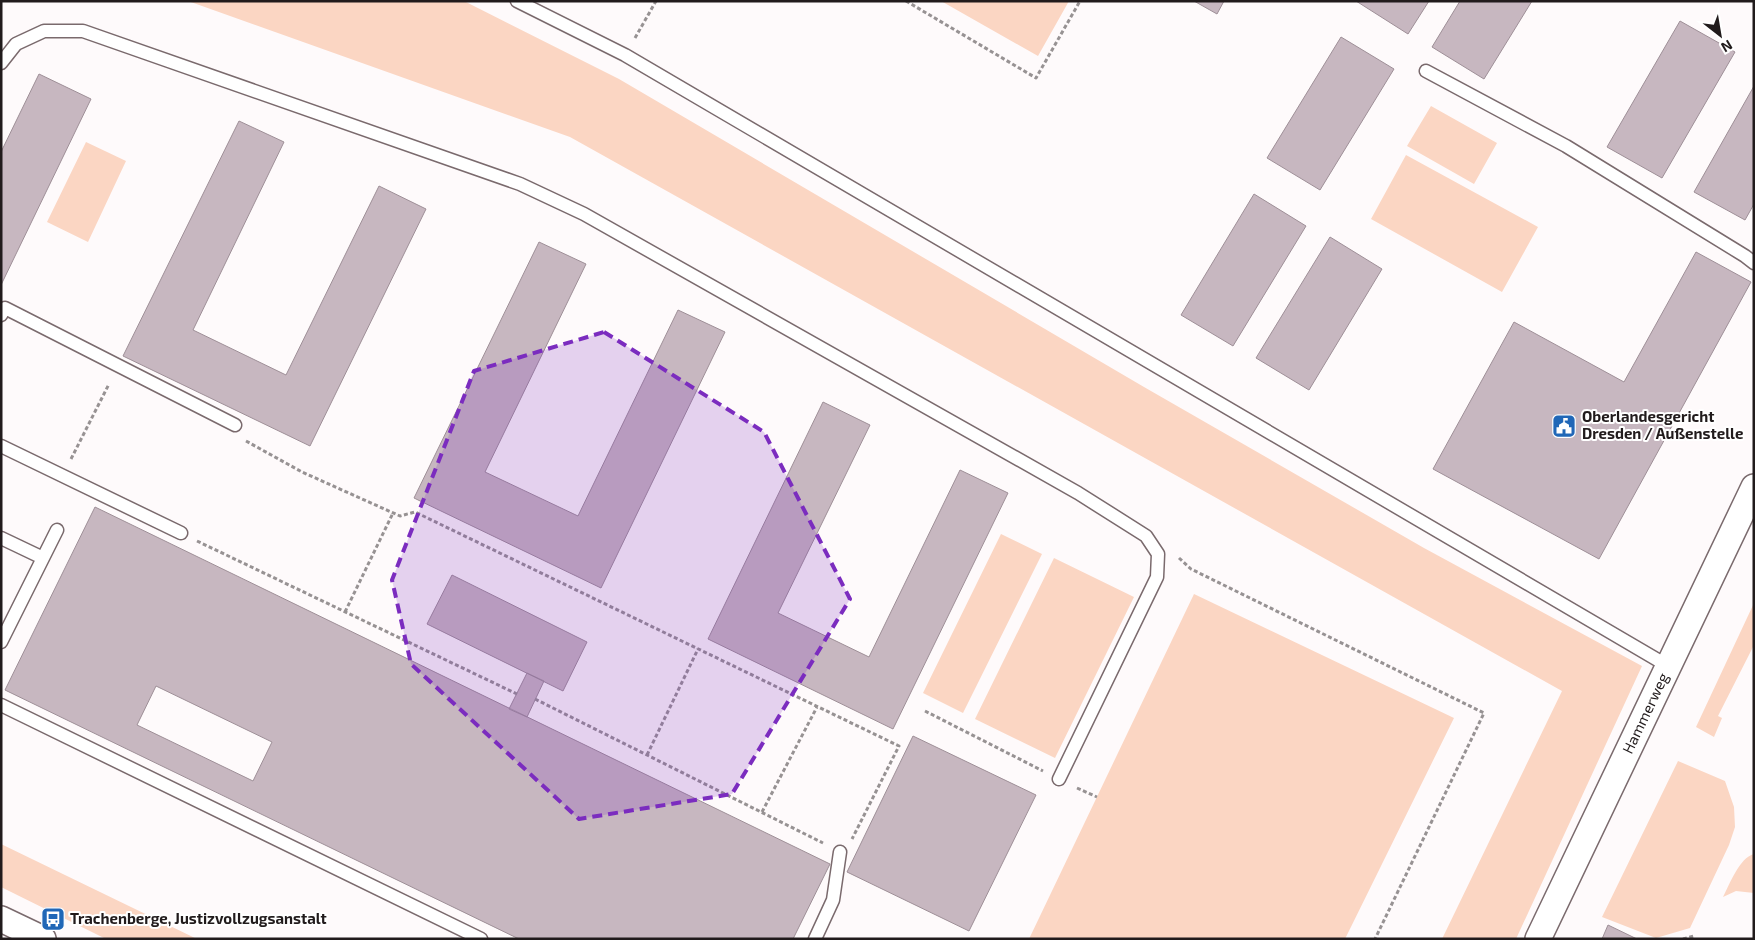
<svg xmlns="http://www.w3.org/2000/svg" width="1755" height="940" viewBox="0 0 1755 940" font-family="'Exo 2',sans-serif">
  <rect width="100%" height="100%" fill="#fefafb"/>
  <!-- green -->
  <path fill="#fbd6c3" d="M188,1H464L619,79L1144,387L1424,548L1642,666L1516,939H1442L1562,691L570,137Z
    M941,1H1069L1038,56Z
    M1431,106L1497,143L1474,184L1407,146Z
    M86,142L126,161L88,242L47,222Z
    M1406,155L1538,227L1502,292L1371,219Z
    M1001,534L1042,554L963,713L923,693Z
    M1054,558L1134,597L1055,758L975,719Z
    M1194,594L1454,718L1345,939H1029Z
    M1754,603V645L1718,716L1722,718L1714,737L1696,727Z
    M1678,761L1725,781L1734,807L1735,827L1729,845L1690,928L1656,938L1602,917Z
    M1,844L197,939H106L1,887Z
    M1754,854V893L1736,891L1723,897C1730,884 1739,858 1754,854Z"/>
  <!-- building -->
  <path fill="#c7b7c0" stroke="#9e8f97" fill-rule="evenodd" d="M1194,1H1224L1217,14Z
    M1356,1H1429L1408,34Z
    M1460,1H1532L1484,79L1432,47Z
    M1680,21L1735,52L1662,178L1607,147Z
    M1341,37L1394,69L1320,190L1267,158Z
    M39,74L91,99L1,285V152Z
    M1754,86V204L1745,220L1694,192Z
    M239,121L284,142L193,330L286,375L379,186L426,209L310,446L123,356Z
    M1254,194L1306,226L1233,346L1181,315Z
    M1330,237L1382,269L1309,390L1256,358Z
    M539,242L586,264L485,472L578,516L678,310L725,332L601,588L414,498Z
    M1696,252L1751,282L1599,559L1433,469L1514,322L1624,382Z
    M823,402L870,425L778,613L869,657L960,470L1008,493L893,729L708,639Z
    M95,507L830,864L793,939H519L5,690ZM156,686L272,742L253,781L137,725Z
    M452,575L587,642L563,691L427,624Z
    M527,673L544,681L527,717L509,709Z
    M913,736L1036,795L969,931L847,872Z
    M1608,925L1637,939H1602Z"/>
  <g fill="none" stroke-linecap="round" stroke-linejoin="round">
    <!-- lane casing -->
    <g stroke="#7a6a6d" stroke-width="15">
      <path id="lane" d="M517,1L625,55L1668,666
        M1,63L16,44L44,31H83L520,184L584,214L1078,493L1146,536L1158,554L1157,577L1059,779
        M1426,71L1566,146L1745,256L1754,263
        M1,315L5,308L235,425
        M1,446L181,533
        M1,538L43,558
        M1,642L57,530
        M1,705L481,939
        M815,939L833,900L840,852"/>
    </g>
    <!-- street casing -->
    <g stroke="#7a6a6d" stroke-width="28">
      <g id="street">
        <path d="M1,919L43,939"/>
        <path id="s1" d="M1538,939L1754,487"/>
      </g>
    </g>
    <!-- path -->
    <path stroke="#979293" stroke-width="3" stroke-dasharray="4 2.5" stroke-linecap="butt" d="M906,1L1036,78L1080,1
      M635,38L656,1
      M246,441L302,472L400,516L415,512L899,746L852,839
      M71,459L109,384
      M197,541L517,694
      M1179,558L1191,569L1484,713L1375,939
      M345,612L393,513
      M535,699L823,843
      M925,711L1043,771
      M647,755L698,649
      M1077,788L1097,797
      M762,812L817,707
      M1683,939L1694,936"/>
    <!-- lane -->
    <use href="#lane" stroke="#fff" stroke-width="12"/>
    <!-- street -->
    <use href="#street" stroke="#fff" stroke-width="25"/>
  </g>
  <!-- marked area -->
  <path fill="#7b2cbf" fill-opacity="0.2" stroke="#7b2cbf" stroke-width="4" stroke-dasharray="10 6" stroke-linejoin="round" d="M604,332L764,432L850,599L732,794L579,819L411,664L392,580L474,371Z"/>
  <!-- icons -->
  <defs>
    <g id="civic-square" transform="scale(1.25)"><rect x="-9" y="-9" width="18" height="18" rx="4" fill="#2067b7" stroke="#fff"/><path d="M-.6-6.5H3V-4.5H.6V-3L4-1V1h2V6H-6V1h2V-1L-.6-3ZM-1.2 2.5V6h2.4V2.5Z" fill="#fff"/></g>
    <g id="bus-square" transform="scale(1.25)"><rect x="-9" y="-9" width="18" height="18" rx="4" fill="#2067b7" stroke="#fff"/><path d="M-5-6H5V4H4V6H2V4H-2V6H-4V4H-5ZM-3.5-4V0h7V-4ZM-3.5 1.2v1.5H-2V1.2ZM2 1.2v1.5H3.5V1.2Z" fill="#fff"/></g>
  </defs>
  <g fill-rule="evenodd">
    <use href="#civic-square" x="1564" y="426"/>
    <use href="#bus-square" x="53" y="919"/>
  </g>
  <g text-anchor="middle" stroke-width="4" stroke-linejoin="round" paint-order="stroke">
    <!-- poi labels -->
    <g font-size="15" font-weight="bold" fill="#211b1c" stroke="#fff" text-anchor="start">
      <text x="1582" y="422">Oberlandesgericht<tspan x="1582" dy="17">Dresden / Außenstelle</tspan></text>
      <text x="70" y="924">Trachenberge, Justizvollzugsanstalt</text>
    </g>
    <!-- street labels -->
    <g font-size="15" fill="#211b1c" stroke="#fff">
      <text dy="5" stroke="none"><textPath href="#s1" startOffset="250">Hammerweg</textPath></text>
    </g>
  </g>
  <!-- border -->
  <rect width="1755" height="940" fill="none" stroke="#211b1c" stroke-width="5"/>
  <!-- north arrow -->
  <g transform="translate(1720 35) rotate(149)" stroke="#ffffff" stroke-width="4" paint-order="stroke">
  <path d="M0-4L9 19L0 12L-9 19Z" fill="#211b1c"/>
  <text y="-8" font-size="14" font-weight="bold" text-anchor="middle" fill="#211b1c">N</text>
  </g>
</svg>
